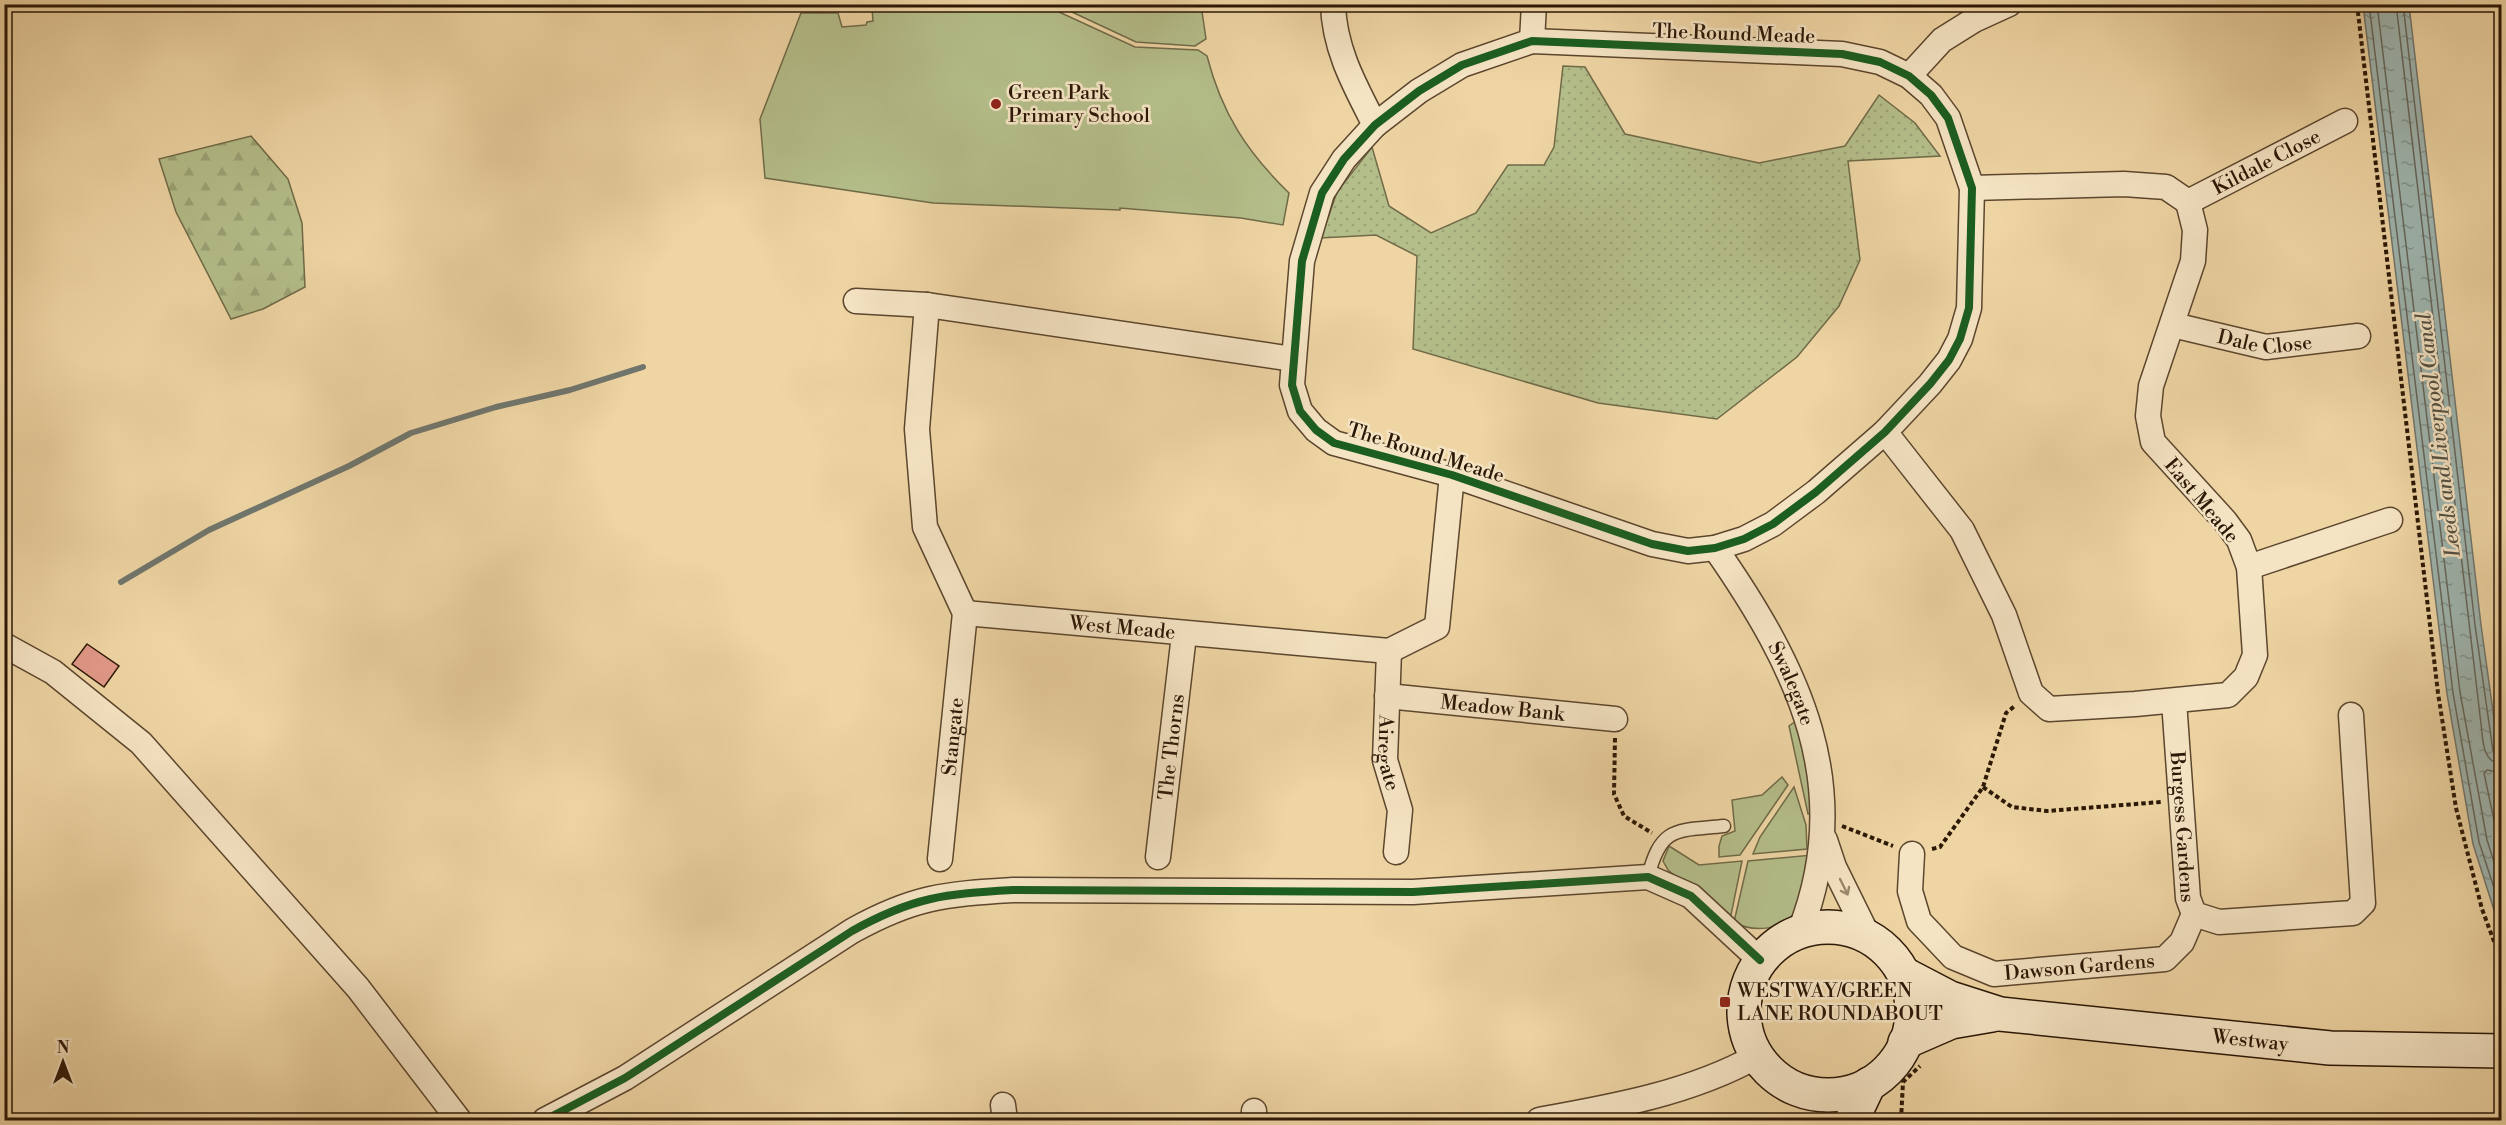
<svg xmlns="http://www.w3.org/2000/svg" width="2506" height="1125" viewBox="0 0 2506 1125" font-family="'Libre Bodoni',serif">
  <defs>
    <pattern id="forest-firs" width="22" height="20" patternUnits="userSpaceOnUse" patternTransform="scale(1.5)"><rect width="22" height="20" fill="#b4be8a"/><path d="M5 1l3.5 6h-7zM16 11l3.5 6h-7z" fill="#9ba376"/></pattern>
    <pattern id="park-dots" width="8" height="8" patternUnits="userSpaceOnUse" patternTransform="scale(1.5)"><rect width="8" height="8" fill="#b4be8a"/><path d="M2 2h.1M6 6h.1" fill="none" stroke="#9ba376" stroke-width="1.8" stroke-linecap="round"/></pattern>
    <pattern id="water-ripples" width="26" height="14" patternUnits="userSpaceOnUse" patternTransform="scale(1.5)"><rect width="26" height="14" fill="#9eb6b1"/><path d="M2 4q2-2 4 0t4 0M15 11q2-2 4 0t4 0" fill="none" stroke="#81938e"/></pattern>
  </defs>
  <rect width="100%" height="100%" fill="#efd5a4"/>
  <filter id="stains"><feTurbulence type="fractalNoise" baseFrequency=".00333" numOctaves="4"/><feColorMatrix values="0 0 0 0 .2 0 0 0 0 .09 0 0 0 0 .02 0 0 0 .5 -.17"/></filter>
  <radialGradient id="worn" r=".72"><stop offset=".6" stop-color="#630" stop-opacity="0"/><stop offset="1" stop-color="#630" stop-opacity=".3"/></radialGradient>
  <!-- green -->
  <path fill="#b4be8a" stroke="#706a48" stroke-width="1.5" d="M859,5H1044L1135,47L1198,50L1207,56C1222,114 1247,152 1289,193L1283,225L1241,218L1120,208V210L933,203L765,178L760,119L801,13H838L842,27L866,25L867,22L873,21L872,9L860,8Z
    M1057,5H1201L1206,39L1195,46L1136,42Z
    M1796,721L1809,773L1812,814H1808L1789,726Z
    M1782,777L1788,785L1740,855L1719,857V846L1722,836L1735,831L1732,800L1762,795Z
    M1794,787L1806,825L1807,849L1753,854L1760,837Z
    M1669,846L1699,865L1742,861L1730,920L1668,870L1663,861Z
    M1812,855C1807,871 1805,894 1797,909C1785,931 1753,933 1734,922L1748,861Z"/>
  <!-- forest -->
  <path fill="url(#forest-firs)" stroke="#706a48" stroke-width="1.5" d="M251,136L288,179L302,223L305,287L263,309L231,319L176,212L159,159Z"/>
  <!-- park -->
  <path fill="url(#park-dots)" stroke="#706a48" stroke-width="1.5" d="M1563,66L1585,67L1625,134L1759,163L1845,146L1879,95L1915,123L1940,156L1848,161L1860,260L1839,306L1797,357L1717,419L1598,403L1413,349L1417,256L1376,235L1321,238L1337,192L1372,147L1389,206L1431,233L1476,213L1508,165H1544L1554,147Z"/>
  <!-- water -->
  <path fill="url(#water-ripples)" stroke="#70766d" stroke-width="1.5" d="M2363,5H2409L2481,625L2501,769V932L2473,844L2447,694Z"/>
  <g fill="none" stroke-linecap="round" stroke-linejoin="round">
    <!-- shore -->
    <path stroke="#64665c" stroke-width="1.5" d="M2369,4L2453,693L2479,842L2502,912
      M2377,4L2460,692L2487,840L2502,887
      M2396,4L2481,724C2483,740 2482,763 2502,764
      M2403,4L2475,625L2493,751L2496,756L2502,757
      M2502,773L2487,770L2484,773L2502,858"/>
    <!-- stream -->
    <path stroke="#70766d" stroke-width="6" d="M121,582L209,530L349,466L411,433L496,407L570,390L643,367"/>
  </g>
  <!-- building -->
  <path fill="#e19988" stroke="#2b1706" stroke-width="1.5" d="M87,644L119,666L104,687L72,664Z"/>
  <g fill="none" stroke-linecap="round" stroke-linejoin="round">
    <!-- service casing -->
    <g stroke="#5c462e" stroke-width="15">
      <path id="service" d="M1648,877C1661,825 1677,831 1724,826"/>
    </g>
    <!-- minor casing -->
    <g stroke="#5c462e" stroke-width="27">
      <g id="minor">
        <path d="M1333,4C1334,49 1355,86 1375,125"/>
        <path d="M1532,41L1842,54L1880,62L1909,76L1931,95L1948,118L1972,188L1969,308L1960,339L1949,360L1930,384L1885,432L1816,492L1773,524L1744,539L1715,548L1688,551L1652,544L1452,475L1334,443L1316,430L1300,411L1292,385L1302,261L1322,193L1344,159L1375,125L1419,91L1462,65Z"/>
        <path d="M1532,41L1534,4"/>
        <path d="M1909,76L1942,40L1974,20L2009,4"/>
        <path id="s1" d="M2188,202L2345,121"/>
        <path d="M856,301L927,305L1293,359"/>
        <path d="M927,305L917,429L925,527L965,613"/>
        <path id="s2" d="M2173,325L2266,347L2358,336"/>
        <path d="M1885,432L1962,530L2004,615L2031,693L2049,709L2135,704L2228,695L2246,677L2255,655L2249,567L2239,540L2225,521L2153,442L2148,416L2151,386L2193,261L2195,230L2188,202L2166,187L2124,184L1972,188"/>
        <path id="s3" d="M1715,548C1798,667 1857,786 1800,931"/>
        <path d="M2249,567L2390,520"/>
        <path id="s4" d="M965,613L1389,651L1437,627L1452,475"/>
        <path d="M4,645L53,672L141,743L358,988L459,1120"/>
        <path id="s5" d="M1389,651L1385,760L1400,810L1396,852"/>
        <path id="s6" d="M1387,696L1615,719"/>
        <path id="s7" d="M2174,701L2188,898L2194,914L2219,922L2353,913L2363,903L2351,715"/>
        <path d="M1825,840L1834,867L1869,938"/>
        <path id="s8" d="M1912,854L1910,891L1919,921L1953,957L1994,974L2165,959L2182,942L2194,914"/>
        <path id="s9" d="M1158,857L1184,635"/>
        <path id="s10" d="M940,859L965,613"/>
        <path d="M1003,1105L1005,1120"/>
        <path d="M545,1120L625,1078L852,931C913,897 944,894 1013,890L1413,892L1648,877L1691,896L1760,960"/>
        <path d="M1254,1120V1111"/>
        <path d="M1539,1120C1612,1107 1691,1093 1757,1056"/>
      </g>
    </g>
    <!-- secondary casing -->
    <g stroke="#2b1706" stroke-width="36">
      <g id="secondary">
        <circle cx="1828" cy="1011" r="84"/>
        <path id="s11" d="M1904,974L1950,998L2000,1014L2330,1048L2502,1051"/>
        <path d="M1905,1042L1951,1022L1992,1015"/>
        <path d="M1852,1120L1869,1084"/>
      </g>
    </g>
    <!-- path -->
    <path stroke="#2b1706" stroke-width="4" stroke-dasharray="4.5 3" stroke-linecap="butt" d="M2357,4L2438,693L2456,808L2482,909L2502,963
      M1615,738L1614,794L1624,816L1652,833
      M1983,787L2012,807L2047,811L2161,802
      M1842,826L1893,846
      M1932,849L1940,847L1983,787L2006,713L2016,705
      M1901,1120L1903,1082L1920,1066"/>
    <!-- service -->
    <use href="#service" stroke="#f5e4c4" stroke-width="12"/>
    <!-- minor -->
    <use href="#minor" stroke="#f5e4c4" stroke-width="24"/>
    <!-- secondary -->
    <use href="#secondary" stroke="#f5e4c4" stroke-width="33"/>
    <!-- cycleway casing -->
    <g stroke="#f5e4c4" stroke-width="11">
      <path id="cycleway" d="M1532,41L1842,54L1880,62L1909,76L1931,95L1948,118L1972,188L1969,308L1960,339L1949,360L1930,384L1885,432L1816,492L1773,524L1744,539L1715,548L1688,551L1652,544L1452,475L1334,443L1316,430L1300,411L1292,385L1302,261L1322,193L1344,159L1375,125L1419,91L1462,65Z
        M545,1120L625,1078L852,931C913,897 944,894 1013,890L1413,892L1648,877L1691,896L1760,960"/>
    </g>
    <!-- cycleway -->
    <use href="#cycleway" stroke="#1b5e20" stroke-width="8"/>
  </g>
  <!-- one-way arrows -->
  <defs><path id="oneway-shaft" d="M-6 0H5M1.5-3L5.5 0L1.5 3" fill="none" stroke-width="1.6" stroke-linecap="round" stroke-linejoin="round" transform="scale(1.5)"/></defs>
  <use stroke="#9a886e" href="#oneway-shaft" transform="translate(1844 887) rotate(64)"/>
  <!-- markers -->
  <g fill="#8f2418" stroke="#f5e4c4" stroke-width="2">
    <circle cx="996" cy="104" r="6"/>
    <rect x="1719" y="996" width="12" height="12" rx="3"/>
  </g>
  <g text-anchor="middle" stroke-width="5" stroke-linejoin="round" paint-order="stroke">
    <!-- street labels -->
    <g font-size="20" fill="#2b1706" stroke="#f5e4c4">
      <text transform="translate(1734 33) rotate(2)" y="7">The Round Meade</text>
      <text dy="7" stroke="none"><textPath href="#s1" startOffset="88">Kildale Close</textPath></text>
      <text dy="7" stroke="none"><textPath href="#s2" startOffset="94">Dale Close</textPath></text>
      <text transform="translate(1426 452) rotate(17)" y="7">The Round Meade</text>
      <text transform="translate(2202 500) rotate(50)" y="7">East Meade</text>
      <text dy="7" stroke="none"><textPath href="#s4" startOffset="158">West Meade</textPath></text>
      <text dy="7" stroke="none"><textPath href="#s3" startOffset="156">Swalegate</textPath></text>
      <text dy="7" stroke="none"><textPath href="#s6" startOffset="116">Meadow Bank</textPath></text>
      <text dy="7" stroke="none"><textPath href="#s10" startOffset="123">Stangate</textPath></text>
      <text dy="7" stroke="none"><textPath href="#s9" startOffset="111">The Thorns</textPath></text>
      <text dy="7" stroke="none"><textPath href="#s5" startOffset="102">Airegate</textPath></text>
      <text dy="7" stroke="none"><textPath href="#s7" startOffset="126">Burgess Gardens</textPath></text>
      <text dy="7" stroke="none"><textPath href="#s8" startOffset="248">Dawson Gardens</textPath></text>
      <text dy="7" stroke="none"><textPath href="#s11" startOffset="356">Westway</textPath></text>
    </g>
    <!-- poi labels -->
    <g font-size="20" fill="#2b1706" stroke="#f5e4c4" text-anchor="start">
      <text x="1008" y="99">Green Park<tspan x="1008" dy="23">Primary School</tspan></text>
      <text x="1737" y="997">WESTWAY/GREEN<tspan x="1737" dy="23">LANE ROUNDABOUT</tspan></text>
    </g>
    <!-- water labels -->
    <g font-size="21" font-style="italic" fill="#534f42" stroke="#f5e4c4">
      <text transform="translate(2438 435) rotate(-97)" y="7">Leeds and Liverpool Canal</text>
    </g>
  </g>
  <!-- margin -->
  <rect width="2506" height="1125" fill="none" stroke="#efd5a4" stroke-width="24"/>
  <rect x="6" y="6" width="2494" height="1113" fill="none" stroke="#2b1706" stroke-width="3"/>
  <rect x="12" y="12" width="2482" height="1101" fill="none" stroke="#2b1706" stroke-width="1.5"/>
  <!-- north arrow -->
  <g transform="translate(63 1062)" stroke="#f5e4c4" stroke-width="4.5" paint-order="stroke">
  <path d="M0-4.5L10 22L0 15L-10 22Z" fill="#2b1706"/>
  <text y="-9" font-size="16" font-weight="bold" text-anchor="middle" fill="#2b1706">N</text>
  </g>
  <rect width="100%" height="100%" filter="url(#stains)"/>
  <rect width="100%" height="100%" fill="url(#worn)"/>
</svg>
